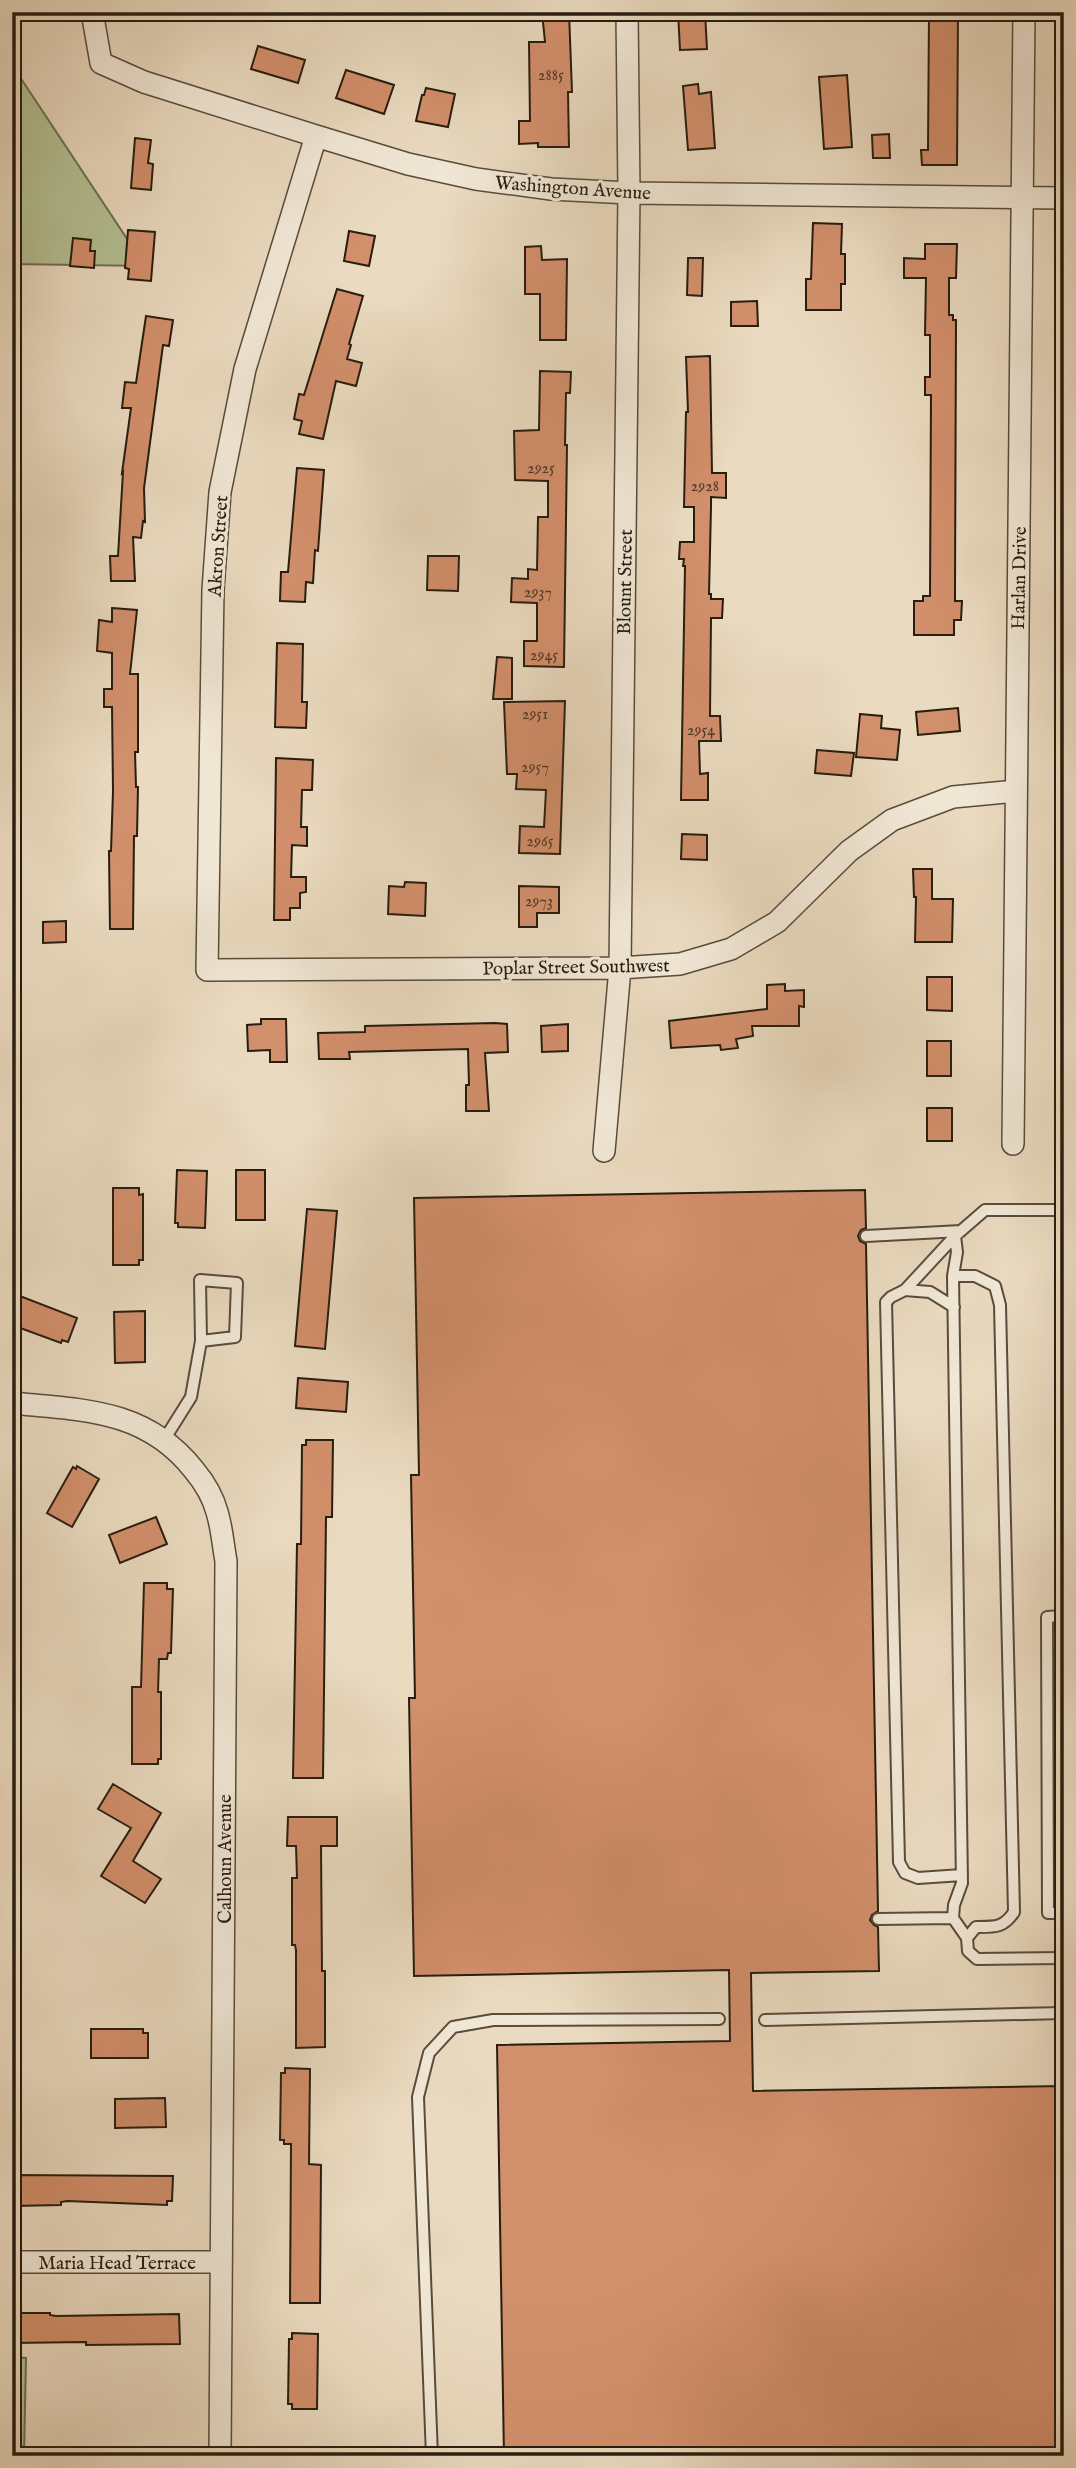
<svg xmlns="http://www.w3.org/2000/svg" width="1076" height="2468" viewBox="0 0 1076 2468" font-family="'IM FELL English',serif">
  <rect width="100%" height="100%" fill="#eadabf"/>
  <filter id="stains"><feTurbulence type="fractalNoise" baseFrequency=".00286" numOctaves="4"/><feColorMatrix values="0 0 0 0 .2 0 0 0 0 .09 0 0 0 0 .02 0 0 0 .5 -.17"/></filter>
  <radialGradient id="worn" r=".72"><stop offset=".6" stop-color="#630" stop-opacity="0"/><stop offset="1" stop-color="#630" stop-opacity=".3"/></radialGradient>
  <!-- green -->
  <path fill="#b4c094" stroke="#6e6e52" stroke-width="2" d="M12,65L145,266L12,264Z
    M12,2357L26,2358L24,2456H12Z"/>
  <!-- building -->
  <path fill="#d28f6b" stroke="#271d10" stroke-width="2" d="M542,12H569L572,92H568L569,147H538V143L519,144V121H530L529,42H545Z
    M678,12H705L707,49L680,50Z
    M929,12H958L957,165H922L921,150H928Z
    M258,46L305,60L298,83L251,69Z
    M346,70L394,85L384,114L336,98Z
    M847,75L852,147L824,149L819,77Z
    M698,84L699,94L711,92L715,148L688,150L683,86Z
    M426,88L455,94L448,127L416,121L422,95H424Z
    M889,134L890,158H873L872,135Z
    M135,138L151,140L148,163L153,164L151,190L131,188Z
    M813,223L842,224L841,254H845V284H841V310H806V279H811Z
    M128,230L155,232L151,281L128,279L129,269L125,268Z
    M349,231L375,236L369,266L344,261Z
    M73,238L91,240L90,251H95L94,268L70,266Z
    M925,244H957L956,278H949V315H953V320H956L955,593V601H962L961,620H954V635H914V601H923V596H930L931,395H925V377H930V335H925L926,278H904V258L925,259Z
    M541,246L542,260L567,259L566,340H540V294H525V247Z
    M688,258H703L702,296L687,295Z
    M337,289L363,296L349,344L351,345L347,359L362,363L356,386L336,381L323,439L299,434L302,421L294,419L299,394L304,395Z
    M757,301L758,326H731V302Z
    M146,316L173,320L169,346L163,345L144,488L145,522L143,521L141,538L133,537L135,581H111L110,556H118L123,472L122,473L131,408H122L125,382L136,383Z
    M710,356L712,473H726V498L711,497V507L709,594H711V599H723L722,618H711L710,716H720L721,741H699L700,774L708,773V800H681L685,566H683L684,559H679L680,542H694V507H684L686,412H688L686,357Z
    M540,371L571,372L570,393H566L565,445H567L564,667L524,666V641H537V603L511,602L512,578L528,579V569L537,570L538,517H548V481L515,480L514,431L539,430Z
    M297,468L324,470L318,551L315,550L313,583L306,582L305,602L280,601L281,572H288Z
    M428,556H459L458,591L427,590Z
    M112,608L137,610L130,674H138V752H135L136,787H138L137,836H134L133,929H110L109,851H111L113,791L112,707H104V689H112V653L97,651L99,620L112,622Z
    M277,643L303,644L302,702H307L306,728L275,727Z
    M497,657L512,658V699H493Z
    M565,701L560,854L519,853L520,826L544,827L546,790L516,789L517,774H507L504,702Z
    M958,708L960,731L918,735L916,712Z
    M860,714L882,716L881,728L900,730L897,760L856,757Z
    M817,750L854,753L851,776L815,773Z
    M276,758L313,760L312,790H302L301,827H307V846L292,845L291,877H306V892L300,893V908H290V920H274Z
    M682,834L707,835V860L681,859Z
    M913,869H932V899H953L952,942H915L916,897H914Z
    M405,882L426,883L425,916L388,914L389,886L404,887Z
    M519,886L559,887V913H537V927H519Z
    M66,921V942L43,943V922Z
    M927,977H952V1011L927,1010Z
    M785,984V991L804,990V1007L799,1006V1026H752L753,1036L736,1039L738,1048L721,1050L720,1045L671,1048L669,1021L767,1009V985Z
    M261,1019H286L287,1062H270V1050L248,1051L247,1025L261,1024Z
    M495,1023L507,1024L508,1052L485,1053L489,1111H466V1085H469L468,1049L349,1052L350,1059H319L318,1033L365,1032V1026Z
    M568,1024V1051L542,1052L541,1026Z
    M927,1041H951V1076H927Z
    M927,1108H952V1141H927Z
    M177,1170L207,1171L205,1228L178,1227V1223H175Z
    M236,1170H265V1220H236Z
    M113,1188H139V1195L143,1194V1260H139V1265H113Z
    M865,1190L866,1228L861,1230L858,1236L860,1241L866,1244L878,1911L872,1915L870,1920L874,1925L878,1927L879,1971L751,1973L753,2091L1064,2086V2456H504L497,2045L730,2041L729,1970L414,1976L409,1698H415L411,1475H419L414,1198Z
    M307,1209L337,1211L325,1349L295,1346Z
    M12,1293L77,1318L68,1342L62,1340L61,1343L12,1325Z
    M145,1311V1362L115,1363L114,1312Z
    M298,1378L348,1382L346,1412L296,1408Z
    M306,1440H333L332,1517H326L323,1778H293L297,1544H301L302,1445H306Z
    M77,1466L99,1479L72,1527L47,1513L73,1467L76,1469Z
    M156,1517L167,1544L120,1563L109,1535Z
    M144,1583H167V1589H173L171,1653H168L167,1659H159L158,1692H161V1759H158V1764H132V1687H141Z
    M113,1784L161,1813L133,1861L161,1879L145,1903L101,1876L131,1828L98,1809Z
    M288,1817H337V1846H321L322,1971H325V2047L296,2048V1950L295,1945H292V1878H297L296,1846H287Z
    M91,2029H143V2033H148V2058H91Z
    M285,2068L310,2069L309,2164L321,2165L320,2303H290L291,2144H284V2140H280L281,2073H285Z
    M165,2098L166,2127L115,2128V2099Z
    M12,2175L173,2176L172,2201H167V2205L67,2201L61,2202V2205L12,2206Z
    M12,2313H50V2315L56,2316L179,2314L180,2344L86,2345V2342L12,2343Z
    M292,2333L318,2334L317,2409H292V2404H288L289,2339H292Z"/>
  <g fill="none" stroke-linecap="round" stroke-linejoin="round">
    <!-- lane casing -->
    <g stroke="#584c3c" stroke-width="14">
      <path id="lane" d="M866,1236L961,1231
        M955,1236L957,1252L953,1276L962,1883L954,1905L953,1918L967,1938
        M953,1276H975L995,1286L1000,1305L1014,1912C1004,1928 994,1927 976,1927L967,1938L968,1951L977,1959L1064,1958
        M905,1290L930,1292L954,1307
        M164,1440L191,1397L201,1341L235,1337L237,1283L200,1280L201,1341
        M1064,1616L1047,1617L1048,1913H1064
        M962,1875L918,1878L905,1873L899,1862L886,1302L891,1297L905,1290L955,1236L985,1210H1064
        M878,1919L953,1918
        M765,2020L1064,2013
        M432,2456L418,2097L429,2053L453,2027L493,2020L719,2019"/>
    </g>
    <!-- street casing -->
    <g stroke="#584c3c" stroke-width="24">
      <path id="street" d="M92,12L101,63L144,82L316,136L408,164L476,179L551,189L629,193L1064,198
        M316,136L245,369L220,492L213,590L207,970L620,968L680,964L731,949L777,922L849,851L892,820L953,797L1016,791
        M1013,1144L1024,12
        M604,1151L620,968L629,193L627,12
        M12,1403C83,1410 146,1409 194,1470C204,1482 213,1497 217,1512C222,1528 223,1545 226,1561L220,2456
        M12,2262H221"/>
    </g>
    <!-- lane -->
    <use href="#lane" stroke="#f1e7d5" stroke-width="10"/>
    <!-- street -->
    <use href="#street" stroke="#f1e7d5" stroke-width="21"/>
  </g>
  <g text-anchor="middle" stroke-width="6" stroke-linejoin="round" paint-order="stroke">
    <!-- number labels -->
    <g font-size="16" fill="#523a27">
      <text x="551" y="80">2885</text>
      <text x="541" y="473">2925</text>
      <text x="705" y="491">2928</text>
      <text x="538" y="597">2937</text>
      <text x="544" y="660">2945</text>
      <text x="535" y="719">2951</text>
      <text x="701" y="735">2954</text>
      <text x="535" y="772">2957</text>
      <text x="540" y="846">2965</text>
      <text x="539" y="906">2973</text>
    </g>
    <!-- street labels -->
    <g font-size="19" fill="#271d10" stroke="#f1e7d5">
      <text transform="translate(573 187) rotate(4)" y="7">Washington Avenue</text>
      <text transform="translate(217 546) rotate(-86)" y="7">Akron Street</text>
      <text transform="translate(1018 578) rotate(-89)" y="7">Harlan Drive</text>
      <text transform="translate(624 582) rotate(-89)" y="7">Blount Street</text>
      <text transform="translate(576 966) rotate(-1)" y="7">Poplar Street Southwest</text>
      <text transform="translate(224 1859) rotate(-90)" y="7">Calhoun Avenue</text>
      <text x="117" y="2269">Maria Head Terrace</text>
    </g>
  </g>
  <!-- margin -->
  <rect width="1076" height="2468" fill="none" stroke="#eadabf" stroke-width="42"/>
  <rect x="14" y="14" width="1048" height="2440" fill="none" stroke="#271d10" stroke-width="3.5"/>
  <rect x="21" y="21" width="1034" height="2426" fill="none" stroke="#271d10" stroke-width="2"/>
  <rect width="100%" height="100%" filter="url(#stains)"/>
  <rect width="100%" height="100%" fill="url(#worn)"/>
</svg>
